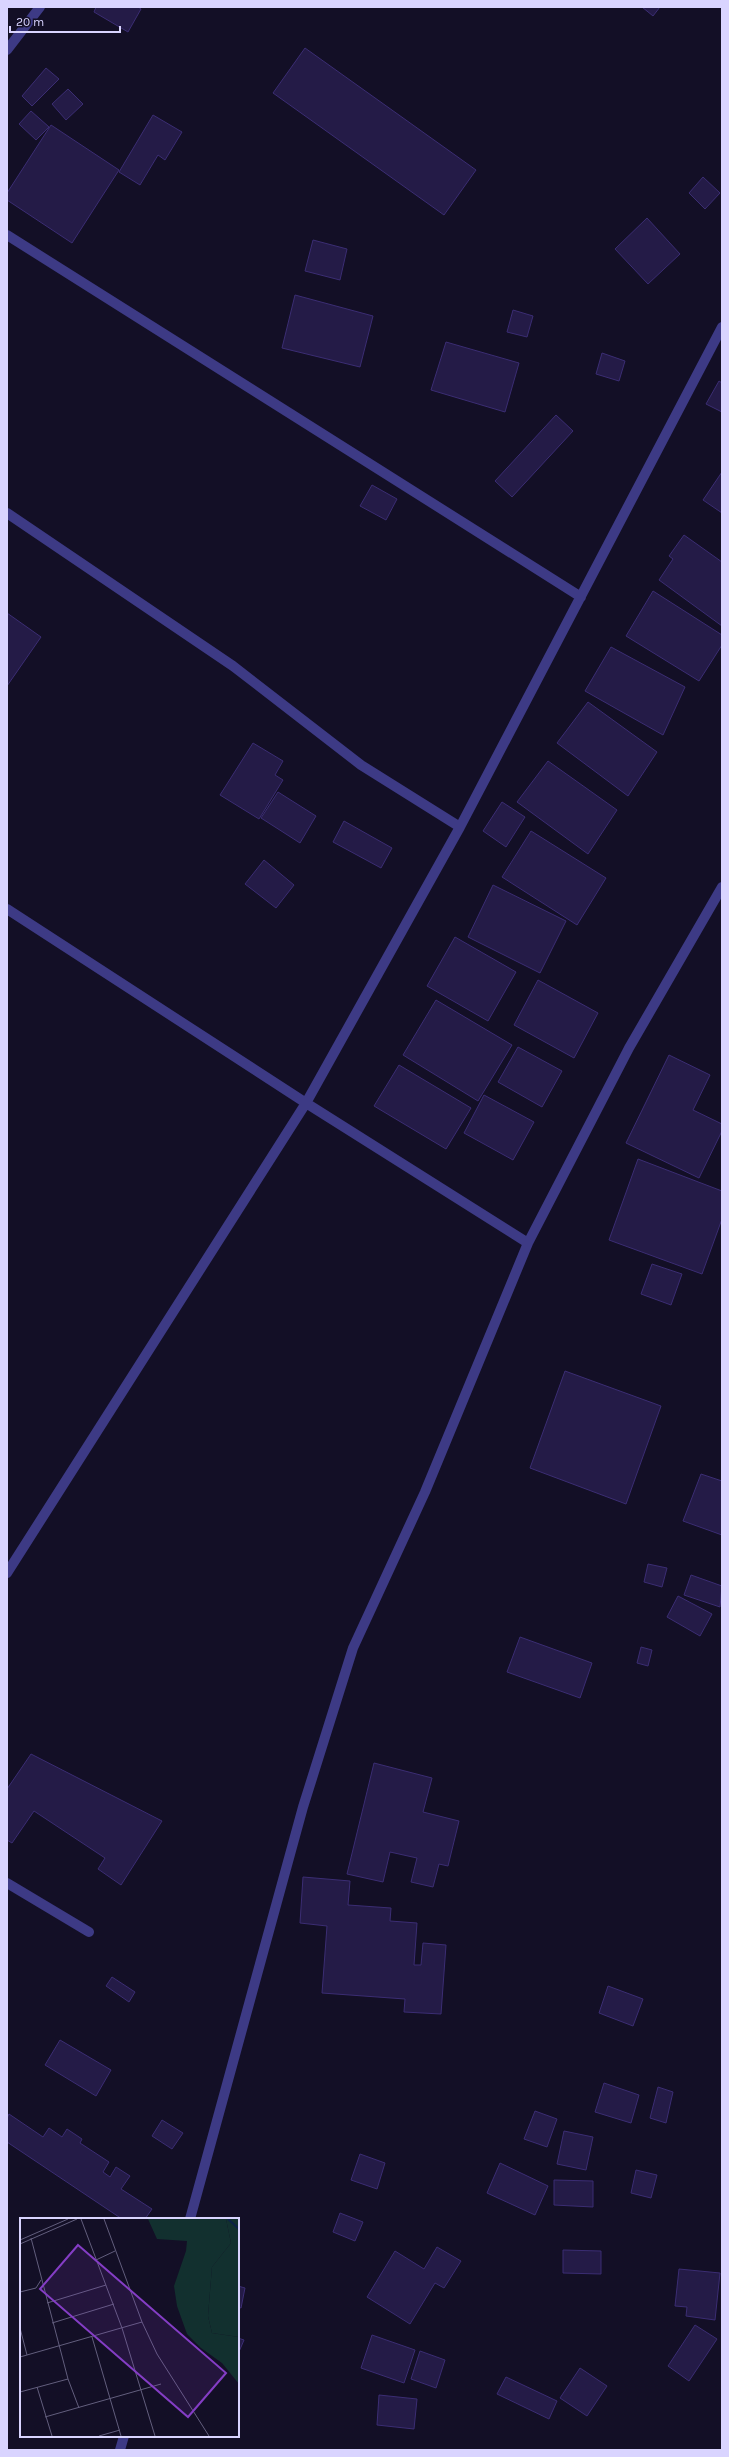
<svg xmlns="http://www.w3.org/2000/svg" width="729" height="2457" viewBox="0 0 729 2457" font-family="Karla,sans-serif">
  <rect width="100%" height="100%" fill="#130f26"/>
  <!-- building -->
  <path fill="#241b47" stroke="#3b2d73" d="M96,7H138L141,9L128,32L94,12Z
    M642,7H660L653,16Z
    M305,48L476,170L444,215L273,93Z
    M46,68L59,79L32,106L22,96Z
    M68,89L83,104L66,120L52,104Z
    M31,111L49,127L36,140L19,124Z
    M153,115L182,132L165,160L158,155L140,185L119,172Z
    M51,125L119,170L72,243L7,200V193Z
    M703,177L720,193L705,209L689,193Z
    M647,218L680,254L648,284L615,249Z
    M313,240L347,249L340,280L305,271Z
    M295,295L373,316L360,367L282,348Z
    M513,310L533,316L527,337L507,332Z
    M446,342L519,363L505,412L431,390Z
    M602,353L625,361L619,381L596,374Z
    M719,381L722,383V412L706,404Z
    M556,415L573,431L512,497L495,481Z
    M722,472V513L703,500Z
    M372,485L397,499L386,520L360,506Z
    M684,535L722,562V626L659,580L673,559L669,556Z
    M653,591L722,635V645L699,681L626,636Z
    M7,613L41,637L7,686Z
    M611,647L685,687L663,735L585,691Z
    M588,702L657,752L628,796L557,743Z
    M253,743L283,761L275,775L283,780L259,819L220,795Z
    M548,761L617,810L588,854L517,802Z
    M278,792L316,816L300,843L261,818Z
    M502,802L525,817L506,847L483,831Z
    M344,821L392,848L381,868L333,842Z
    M531,831L606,878L577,925L502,877Z
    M264,860L294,885L276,908L245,884Z
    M493,885L566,921L540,973L468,937Z
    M455,937L516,972L488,1021L427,986Z
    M538,980L598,1013L574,1058L514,1025Z
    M436,1000L512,1045L478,1101L403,1055Z
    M518,1047L562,1071L542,1107L498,1082Z
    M669,1055L710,1075L693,1110L722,1124V1131L699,1178L626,1143Z
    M399,1065L471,1108L446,1149L374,1106Z
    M484,1095L534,1122L513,1160L464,1133Z
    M638,1159L722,1191V1219L702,1274L609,1240Z
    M652,1264L682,1274L671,1305L641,1294Z
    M565,1371L661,1406L626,1504L530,1468Z
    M701,1474L722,1481V1535L683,1521Z
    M648,1564L667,1568L662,1587L644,1582Z
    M691,1575L722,1586L720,1607L684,1595Z
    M678,1596L712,1614L700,1636L667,1617Z
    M520,1637L592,1663L580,1698L507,1672Z
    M641,1647L652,1650L648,1666L637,1663Z
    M31,1754L162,1821L121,1885L98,1869L105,1858L34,1811L12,1843L7,1840V1789Z
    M374,1763L432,1778L423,1812L459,1821L448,1866L439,1864L433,1887L411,1882L417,1858L390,1852L383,1882L347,1874Z
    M303,1877L350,1881L348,1905L391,1908L390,1921L417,1923L414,1965H421L423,1943L446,1945L441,2014L404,2012L405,1999L322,1993L327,1926L300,1923Z
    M112,1977L135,1992L129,2002L106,1986Z
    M608,1986L643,1999L633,2026L599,2013Z
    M60,2040L111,2070L96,2096L45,2065Z
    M604,2083L639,2095L631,2123L595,2112Z
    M658,2087L673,2092L666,2123L650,2118Z
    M535,2111L557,2119L547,2147L524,2139Z
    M9,2114L43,2137L49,2128L62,2137L67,2129L82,2139L80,2143L109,2162L103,2172L110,2177L116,2167L130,2176L121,2189L152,2209L145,2219H122L7,2142V2118Z
    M162,2120L183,2133L172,2149L152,2136Z
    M564,2131L593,2137L586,2170L557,2164Z
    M360,2154L385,2163L377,2189L351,2180Z
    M500,2163L548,2186L535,2215L487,2193Z
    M636,2170L657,2175L651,2198L631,2193Z
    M554,2180L593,2181V2207L554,2205Z
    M340,2213L363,2222L355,2241L333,2232Z
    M437,2247L461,2261L444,2288L435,2283L410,2324L367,2297L395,2251L424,2269Z
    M563,2250L601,2251V2274L563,2273Z
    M679,2269L720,2273L715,2320L686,2316L687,2307L675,2306Z
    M238,2286L245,2288L241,2308L238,2307Z
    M695,2325L717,2339L689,2381L668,2366Z
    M372,2335L415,2350L404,2383L361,2368Z
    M238,2338L244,2340L238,2354Z
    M420,2351L445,2360L436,2388L411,2379Z
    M580,2368L607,2386L587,2416L560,2398Z
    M506,2377L557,2401L549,2419L497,2394Z
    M379,2395L417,2399L414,2429L377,2425Z"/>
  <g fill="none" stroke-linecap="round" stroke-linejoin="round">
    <!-- minor -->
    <path stroke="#3d3a85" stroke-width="10" d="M7,50L40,7
      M7,235L581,597
      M7,513L233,666L361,765L460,827
      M7,909L306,1103L528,1243
      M7,1573L306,1103L460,827L722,327
      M7,1883L89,1932
      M190,2219L303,1807L353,1648L425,1492L528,1243L629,1048L722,887
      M120,2450L124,2436"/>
  </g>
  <!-- overview -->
  <g transform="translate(20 2218)">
    <rect width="219" height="219" fill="#130f26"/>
    <path d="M128,1H206L211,25L192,49L188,98L192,115L219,119V166L202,145L181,130L167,116L157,88L154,68L166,33L167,23L137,21Z" fill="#12302f"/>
    <path d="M206,1H219V119L192,115L188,98L192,49L211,25Z" fill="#12302f"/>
    <path fill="none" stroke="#0c2248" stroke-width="2" d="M208,1L219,11"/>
    <path fill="none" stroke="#625e7d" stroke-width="1" d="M61,1L102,110L135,218M84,1L122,104L137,136L189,218M11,20L48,161L59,190M0,22L48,1M0,26L57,1M76,42L95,33M0,74L16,70L21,62M27,85L86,67M32,105L94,86M0,110L7,137M72,119L101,218M0,139L122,104M17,169L32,218M0,174L48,161M25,199L141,166M79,218L100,212"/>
    <path fill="#843dc5" fill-opacity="0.15" stroke="#843dc5" stroke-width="2" d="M58,27L206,155L168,199L20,71Z"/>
    <rect width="219" height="219" fill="none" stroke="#d9d4ff" stroke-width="2"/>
  </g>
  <!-- border -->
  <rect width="729" height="2457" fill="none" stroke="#d9d4ff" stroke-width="16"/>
  <!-- scale -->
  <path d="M10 26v6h110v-6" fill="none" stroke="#d9d4ff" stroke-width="2"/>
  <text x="16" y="26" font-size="12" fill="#d9d4ff" stroke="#130f26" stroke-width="3" paint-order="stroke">20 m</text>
</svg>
